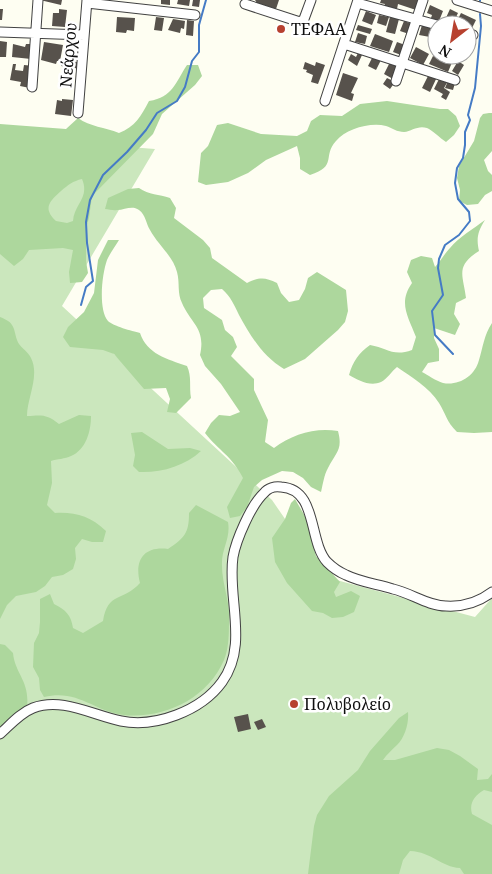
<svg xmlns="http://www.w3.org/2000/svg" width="492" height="874" viewBox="0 0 492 874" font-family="'Noto Serif',serif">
  <rect width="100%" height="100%" fill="#fefef2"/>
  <!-- green -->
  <path fill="#cbe7bd" d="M0,137L155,149L62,306L272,500L325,577L475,617L492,598V874H0Z"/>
  <!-- forest -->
  <path fill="#add79d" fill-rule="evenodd" d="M187,65H198L202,76L195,85L162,114L153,134L92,196L89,218L86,228V261L88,273L82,282L70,283L69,272L73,250L63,248L29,250L23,259L14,266L0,254V124L66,129L78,118C90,127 105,127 119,133C135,127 141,116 149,101C173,97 175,83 187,65ZM82,179C90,198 74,204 73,221L67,223L56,221C42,208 50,201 61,191C68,185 73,181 82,179Z
    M387,101L440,109H448L456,116L460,126L454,135L446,142C440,138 432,130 427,128C418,125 412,131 404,132C397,132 392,128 386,126C370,122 346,129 336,141C322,156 338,166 310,175L300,169V158L297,146L266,160L248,173L228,182L206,185L198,182L201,153L208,146L217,125L228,123L261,134L297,136L307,131L311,121L320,115L342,116L360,104Z
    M489,113H492V151L484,160L488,171L492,175V191L485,195L478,204L467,205L459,201L460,190L457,178L459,166L474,141L480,118L483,114Z
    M139,188C149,195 159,194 170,198L176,208L174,218L203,240L210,248L212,258L247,283C259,277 265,277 277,283L281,293L289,302L299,300L305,289L308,278L317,272L346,290L348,311L345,322L338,330L305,359L284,369C263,357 250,335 239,315C234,305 231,297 222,289L211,290L203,298L204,308L222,320L225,330L233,337L237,347L231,356L254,379V390L268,420L265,442L274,448C292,434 316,427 338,431C343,450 336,452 328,468C324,475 323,484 321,492L311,487L303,478L293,472L282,471L262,480L254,487L247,507L240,516L230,518L227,507L243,478C232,456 219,451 205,433L211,423L219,415L230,416L240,412L221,384L205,366L200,355C206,328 191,324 182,303C177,293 180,283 177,272C173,256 158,245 150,230C146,224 146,215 139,210C132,205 125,210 117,210C113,211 109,209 105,209L108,198L128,189Z
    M485,220C478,231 476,238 479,251C455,266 463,275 466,298L456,303L454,314L460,324L455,335L434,328V338L439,349V361L428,363L422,372C428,375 436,381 443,383C459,386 475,376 479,360C483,347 484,335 492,323V432L474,433L457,432C446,421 446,414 439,403C429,387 411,377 397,367C392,371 387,379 381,382C370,387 358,380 349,375C353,361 359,353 370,345C387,348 393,357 412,350L416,337C408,316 398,303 412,283L407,272L411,260L421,256L432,258L435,267C441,261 444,254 450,248C459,237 473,229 485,220Z
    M108,240H119C115,247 110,253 107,260C102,274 98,309 108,321C113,326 132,331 140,333C147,354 167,359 187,366C192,377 189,386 191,398L176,413L167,412L170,399L166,388L144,389L114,354L103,350L70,347L63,337L68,327L84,312L94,293L98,260Z
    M0,317C15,323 13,327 17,340C19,347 28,351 31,358C40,376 27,398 27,416C42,415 47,414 59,424L79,415L91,416C91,431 86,450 71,456C65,459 57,459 51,461L52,483L47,505L55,513C76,512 90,516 106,531L103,542H92L82,539L75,548L76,559L73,569L63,575L52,577L45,586L36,592L16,596L7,605L0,619Z
    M142,432L168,449L190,448L201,451C185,466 161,473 139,472L133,466L135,455L131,433Z
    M295,499L306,518L316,556L340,582L334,592L336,597L351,591L360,596L354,612L343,617L332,618L323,613L312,611L287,583L275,562L272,538L285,519L291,503Z
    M196,505L228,522C231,539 221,549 222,566C222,584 230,601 229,619C229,632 229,649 224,660C207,699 164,719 124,715C93,711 78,689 44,697L40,690L39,678L33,667L34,643L39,633L40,622V599L50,594L54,604C66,610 71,615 73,628L83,633L103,621C108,591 123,602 140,583C134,560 144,546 168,549C184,538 189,534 189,513Z
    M0,644L5,645L13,653C15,674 30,681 27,707L0,730Z
    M408,712C409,723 405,737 397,745C392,750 387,754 383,760H395L437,748L449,750L460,756L478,769L477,780L488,779L492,774V792L484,790C474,796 469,803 472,814L492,825V874H464L460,868C441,867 432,852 410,851L403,860L399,874H308L314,826L317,815L329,796L358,770L370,751L399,718Z"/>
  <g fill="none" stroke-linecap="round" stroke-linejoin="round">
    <!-- stream -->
    <path stroke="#457bc5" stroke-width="2" d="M480,0V1
      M81,305L86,287L93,281L87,243L86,222L90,200L103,175L127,152L146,130L157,113L177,101L185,87L192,61L199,52V25L206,0
      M453,354L435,335L432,311L443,295L438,268L439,259L445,245L459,235L470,221L469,212L458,199L455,183L457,168L463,158L465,145V132L470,120L468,115L475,88L481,26L480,14"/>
  </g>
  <!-- building -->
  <path fill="#57524c" d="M40,0H62L61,5Z
    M161,0H170V5L161,4Z
    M178,0H190L189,6L177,4Z
    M193,0H200L199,7L192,6Z
    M255,0H279L276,9L257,3Z
    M381,0H417L419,1L416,10L398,4L397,9L384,6L385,4L380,3Z
    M430,5L443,11L439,21L431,18L432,15L427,13Z
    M0,9H3L2,20H0Z
    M59,9L67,10L65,27L52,26L53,13H59Z
    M450,9L458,13L453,23L445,20Z
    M366,11L376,15L372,25L362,21Z
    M461,13L476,20L472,28L457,21Z
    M379,15L389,17L386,26L377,23Z
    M117,17L135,18L134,31L127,30L126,33L116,32Z
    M156,17L164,18L162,31L154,30Z
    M390,17L399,19L395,34L386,32Z
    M173,19L185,21L184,29L181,28L180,33L168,30Z
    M187,20L194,21L193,36L186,35Z
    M404,21L412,24L409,34L400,31Z
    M358,25L372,29L370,34L356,30Z
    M422,25L433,28L430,37L419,35Z
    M358,33L367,36L365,44L355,42Z
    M375,34L393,41L389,52L370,46Z
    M0,41L7,42L6,57H0Z
    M44,42L63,45L60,61H57L56,64L41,60Z
    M397,42L405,45L401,55L393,52Z
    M13,44L25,47L26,44H33L31,59L12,57Z
    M416,47L429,54L423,65L410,58Z
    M358,53L362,55L357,66L348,60L351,54L356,57Z
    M373,56L381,60L376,70L368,66Z
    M433,56L443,60L444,57L453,60L448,72L429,64Z
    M62,59L82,63L81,69L61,66Z
    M458,61L464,65L458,75L452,71Z
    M305,62L315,66L316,62L325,65L318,84L311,82L313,75L306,72L307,70L303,69Z
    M390,62L399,67L393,79L384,74Z
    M13,64H16L15,70L23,71L24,65L34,66L30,88L20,86L21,82L10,80Z
    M343,73L358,78L351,93L354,94L352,101L336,95Z
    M429,74L437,77L430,92L422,88Z
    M440,77L448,81L444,88L450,92L446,100L441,97L443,94L434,89Z
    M387,78L395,82L390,89L383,84Z
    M448,81L455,83L453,90L445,88Z
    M62,99L73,100L71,116L55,114L57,100L62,101Z
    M248,714L251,729L238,732L234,717Z
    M262,719L266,727L258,730L254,722Z"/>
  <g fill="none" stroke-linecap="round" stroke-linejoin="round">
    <!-- minor casing -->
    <g stroke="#424242" stroke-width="11">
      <path id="minor" d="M457,0L492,11
        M87,3L195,15
        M357,3L437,25
        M245,4L300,22L304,19L311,0
        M0,32L84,35
        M467,33L473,35
        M344,44L455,80
        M396,81L423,0
        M32,87L38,0
        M325,101L358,0
        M78,113L87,0
        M0,734C10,725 20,713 33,708C62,697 92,715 121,721C155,728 201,711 222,682C249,645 227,598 233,557C236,540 251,505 264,493C268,488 275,486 281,487C318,489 308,541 327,562C332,567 339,572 346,575C360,582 377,584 393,589C411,593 428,606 446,606C463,607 479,602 492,592"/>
    </g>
    <!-- minor -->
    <use href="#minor" stroke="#fff" stroke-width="9"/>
  </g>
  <!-- markers -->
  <g fill="#b7412f" stroke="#fff" stroke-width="2">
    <circle cx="281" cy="29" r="5"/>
    <circle cx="294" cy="704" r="5"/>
  </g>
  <g text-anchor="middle" stroke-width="5" stroke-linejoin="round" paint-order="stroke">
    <!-- poi labels -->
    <g font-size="16" fill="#0f0f0f" stroke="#fff" text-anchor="start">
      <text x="291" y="35">ΤΕΦΑΑ</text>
      <text x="304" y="710">Πολυβολείο</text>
    </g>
    <!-- street labels -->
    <g font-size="16" fill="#0f0f0f" stroke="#fff">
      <text transform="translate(68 55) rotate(-85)" y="6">Νεάρχου</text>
    </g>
  </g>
  <!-- north arrow -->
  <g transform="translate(452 40) rotate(211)"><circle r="24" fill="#ffffff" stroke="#9f9f9f"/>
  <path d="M0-4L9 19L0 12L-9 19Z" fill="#b7412f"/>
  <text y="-8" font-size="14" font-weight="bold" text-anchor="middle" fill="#0f0f0f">N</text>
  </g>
</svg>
